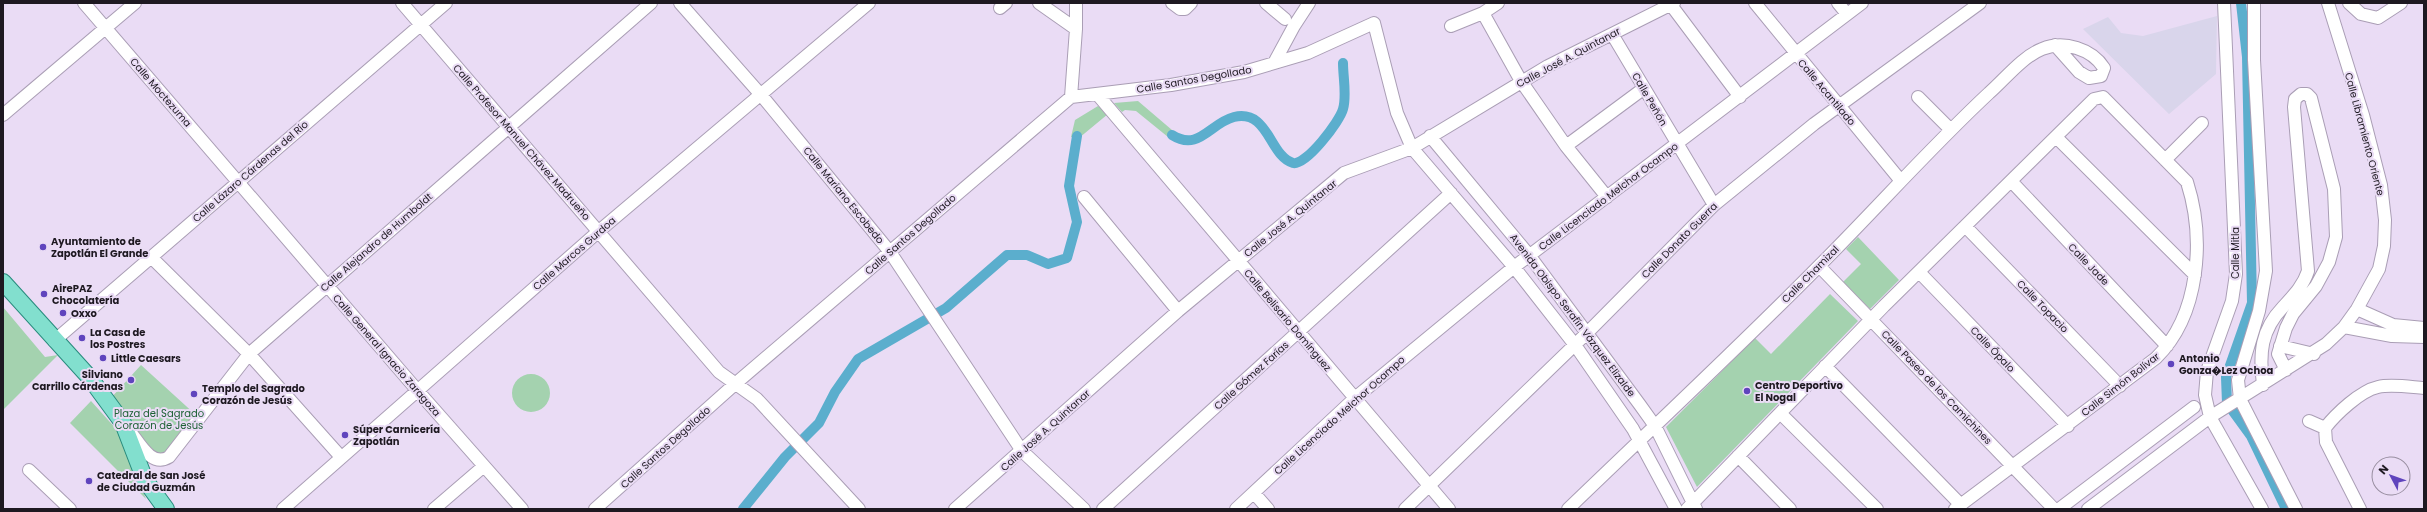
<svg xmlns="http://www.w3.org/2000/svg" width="2427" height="512" viewBox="0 0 2427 512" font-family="Poppins,sans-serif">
  <rect width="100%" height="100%" fill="#eadcf5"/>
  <!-- education -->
  <path fill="#d9d5eb" d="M2217,16L2216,74L2169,114L2083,29L2108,17L2121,33L2143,36Z"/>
  <!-- green -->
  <path fill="#a4d2af" d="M1138,101L1172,130L1168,137L1136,111L1125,110L1122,112L1114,103Z
    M1098,106L1108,114L1079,138L1071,137L1075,120Z
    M1858,237L1899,280L1870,309L1843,282L1861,264L1846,249Z
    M1830,294L1858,321L1697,487L1666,427L1755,338L1771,354Z
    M3,307L45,357L58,355L3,410Z
    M141,365L197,416L167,454H154L110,399Z
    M512 393a19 19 0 1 1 38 0a19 19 0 1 1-38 0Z
    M91,401L118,431L146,499L70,423Z"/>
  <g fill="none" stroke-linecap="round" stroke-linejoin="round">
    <!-- canal -->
    <path stroke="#5baecd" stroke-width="10" d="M2241,3L2247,57L2252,303L2226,377L2227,403L2251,436L2286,509
      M1172,135C1199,152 1210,123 1234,117C1269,109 1269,156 1293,163C1306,166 1340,121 1343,109C1347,96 1343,77 1343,63
      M743,509L785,457L819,423L835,392L858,359L946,308L1007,255H1027L1048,264L1067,258L1077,222L1069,186L1077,136"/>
    <!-- minor casing -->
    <g stroke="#aa9eb5" stroke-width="14">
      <path id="minor" d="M84,3L417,390L522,509
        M402,3L719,372L757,399L859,509
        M680,3L762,96L890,252L1022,451L1084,509
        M1039,3L1076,29
        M1172,3L1180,9H1185L1191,3
        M1266,3L1285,19
        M1755,3L1901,181
        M1838,3L1847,14
        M2224,3L2236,274L2232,301L2207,371L2205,395L2210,417L2262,509
        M2254,3V60L2266,271L2259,311L2238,380L2240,399L2296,509
        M2349,3L2361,14L2378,18L2401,3
        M1671,5L1740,97
        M1000,8L1006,3
        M1483,13L1521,81L1566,146L1607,197
        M1451,26L1483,13L1498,3
        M1612,34L1714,205
        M1274,63L1294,26L1309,3
        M1097,94L1449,509
        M1071,97L1076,29V3
        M1918,97L1950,129
        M3,115L135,3
        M1430,136L1529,255L1640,405L1655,426L1696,509
        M2056,137L2195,275
        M1566,146L1643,89
        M2165,160L2202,123
        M2011,181L2167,346
        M1084,197L1178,311
        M1965,226L2120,386
        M151,257L249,354L341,457
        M1819,266L2054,509
        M1919,272L2068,426
        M2357,309L2393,325L2424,328
        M2344,327L2392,336L2424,337
        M54,341L446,3
        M2280,346L2314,354
        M1825,366L1961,505
        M2263,385C2259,353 2261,330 2283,307C2294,295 2303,286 2308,271L2294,107L2295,99L2301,94H2307L2311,98L2334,189L2336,237L2329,262L2316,286L2293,314L2286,328L2278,354L2286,370
        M1780,413L1877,509
        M2309,421L2325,428
        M129,430C139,442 151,468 169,457L249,354L651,3
        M1738,456L1790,509
        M29,470L70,509
        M1254,493L1268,509
        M283,509L599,231L869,3
        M434,509L484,466
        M595,509L735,384L1071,97L1171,85L1244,72L1308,53L1374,23L1397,113L1412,148L1514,267L1575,345L1633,429L1676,509
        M955,509L1178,311L1344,173L1412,148L1548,66L1674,3
        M1103,509L1451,193
        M1236,509L1355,398L1514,267L1862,3
        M1405,509L1588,332L1714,205L1814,124L1980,3
        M1568,509C1652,428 1737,349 1819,266C1876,209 1930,148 1989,93C2005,79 2022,57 2042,49C2064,40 2092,49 2104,68L2101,76L2089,78L2079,72L2055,45
        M1687,509L1884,306L2094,99L2103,97L2187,182C2205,238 2200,315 2156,358L1955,509
        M2059,509L2194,407
        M2088,509L2210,417L2326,344L2344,327L2357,309L2379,269L2384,246L2385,220L2381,185L2363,115L2328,3
        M2360,509L2326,442L2325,428C2336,414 2360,391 2378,387C2391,384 2410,387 2424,388"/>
    </g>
    <!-- major casing -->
    <g stroke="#288b7d" stroke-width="18">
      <path id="major" d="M3,282L90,378L123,423L145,480L166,509"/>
    </g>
    <!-- minor -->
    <use href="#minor" stroke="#fff" stroke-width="12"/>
    <!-- major -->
    <use href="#major" stroke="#82dfce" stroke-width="16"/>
  </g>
  <!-- markers -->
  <g fill="#5f44bd" stroke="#eadcf5" stroke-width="1.5">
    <circle cx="43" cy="247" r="4"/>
    <circle cx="44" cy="294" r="4"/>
    <circle cx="63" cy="313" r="4"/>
    <circle cx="82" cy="338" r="4"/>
    <circle cx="103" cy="358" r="4"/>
    <circle cx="2171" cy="364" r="4"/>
    <circle cx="131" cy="380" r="4"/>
    <circle cx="1747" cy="391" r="4"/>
    <circle cx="194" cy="394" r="4"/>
    <circle cx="345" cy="435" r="4"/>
    <circle cx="89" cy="481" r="4"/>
  </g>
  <g text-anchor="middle" stroke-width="4" stroke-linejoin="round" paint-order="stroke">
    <!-- street labels -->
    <g font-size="10" fill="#1e1921" stroke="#eadcf5">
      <text transform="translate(1568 57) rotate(-28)" y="4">Calle José A. Quintanar</text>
      <text transform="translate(1194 79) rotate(-10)" y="4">Calle Santos Degollado</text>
      <text transform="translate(161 92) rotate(49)" y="4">Calle Moctezuma</text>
      <text transform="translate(1827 92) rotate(50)" y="4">Calle Acantilado</text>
      <text transform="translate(1650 99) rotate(60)" y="4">Calle Peñón</text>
      <text transform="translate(2365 134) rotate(75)" y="4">Calle Libramiento Oriente</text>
      <text transform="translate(522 142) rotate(49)" y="4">Calle Profesor Manuel Chávez Madrueño</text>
      <text transform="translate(250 171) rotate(-41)" y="4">Calle Lázaro Cárdenas del Río</text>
      <text transform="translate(844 195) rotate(51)" y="4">Calle Mariano Escobedo</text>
      <text transform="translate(1608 196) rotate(-37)" y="4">Calle Licenciado Melchor Ocampo</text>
      <text transform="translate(1290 218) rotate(-39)" y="4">Calle José A. Quintanar</text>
      <text transform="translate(910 234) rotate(-41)" y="4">Calle Santos Degollado</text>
      <text transform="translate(1679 240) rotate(-45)" y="4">Calle Donato Guerra</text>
      <text transform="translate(376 242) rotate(-41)" y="4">Calle Alejandro de Humboldt</text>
      <text transform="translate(574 253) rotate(-41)" y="4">Calle Marcos Gurdoa</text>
      <text transform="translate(2235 253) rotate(-90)" y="4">Calle Mitla</text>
      <text transform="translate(2089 264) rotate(46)" y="4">Calle Jade</text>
      <text transform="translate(1810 274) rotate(-45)" y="4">Calle Chamizal</text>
      <text transform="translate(2043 306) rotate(46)" y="4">Calle Topacio</text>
      <text transform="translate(1573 315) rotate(53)" y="4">Avenida Obispo Serafín Vázquez Elizalde</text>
      <text transform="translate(1288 320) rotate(50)" y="4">Calle Belisario Domínguez</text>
      <text transform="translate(1993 349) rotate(46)" y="4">Calle Ópalo</text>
      <text transform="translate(387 355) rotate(49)" y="4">Calle General Ignacio Zaragoza</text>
      <text transform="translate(1251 375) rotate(-42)" y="4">Calle Gómez Farías</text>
      <text transform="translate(2120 384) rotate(-38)" y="4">Calle Simón Bolívar</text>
      <text transform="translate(1937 387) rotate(46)" y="4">Calle Paseo de los Camichines</text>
      <text transform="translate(1339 415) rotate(-42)" y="4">Calle Licenciado Melchor Ocampo</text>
      <text transform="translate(1045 430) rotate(-42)" y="4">Calle José A. Quintanar</text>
      <text transform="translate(665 447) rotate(-42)" y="4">Calle Santos Degollado</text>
    </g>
    <!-- poi labels -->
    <g font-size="10" font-weight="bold" fill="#1e1921" stroke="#eadcf5" text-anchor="start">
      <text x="51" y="245">Ayuntamiento de<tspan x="51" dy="12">Zapotlán El Grande</tspan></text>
      <text x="52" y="292">AirePAZ<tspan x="52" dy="12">Chocolatería</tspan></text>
      <text x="71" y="317">Oxxo</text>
      <text x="90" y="336">La Casa de<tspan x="90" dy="12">los Postres</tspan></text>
      <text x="111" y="362">Little Caesars</text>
      <text x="2179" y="362">Antonio<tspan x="2179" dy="12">Gonza�Lez Ochoa</tspan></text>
      <text x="123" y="378" text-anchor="end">Silviano<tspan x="123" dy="12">Carrillo Cárdenas</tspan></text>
      <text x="1755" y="389">Centro Deportivo<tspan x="1755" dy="12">El Nogal</tspan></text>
      <text x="202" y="392">Templo del Sagrado<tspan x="202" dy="12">Corazón de Jesús</tspan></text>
      <text x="353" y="433">Súper Carnicería<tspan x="353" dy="12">Zapotlán</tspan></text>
      <text x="97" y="479">Catedral de San José<tspan x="97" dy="12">de Ciudad Guzmán</tspan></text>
    </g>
    <!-- park labels -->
    <g font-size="10" fill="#1e6236" stroke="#eadcf5">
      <text x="159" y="417">Plaza del Sagrado<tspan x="159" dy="12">Corazón de Jesús</tspan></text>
    </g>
  </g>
  <!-- border -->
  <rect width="2427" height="512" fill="none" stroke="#1e1921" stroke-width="8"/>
  <!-- north arrow -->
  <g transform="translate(2391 476) rotate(311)"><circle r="19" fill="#eadcf5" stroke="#988ea0"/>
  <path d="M0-3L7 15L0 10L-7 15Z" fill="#5f44bd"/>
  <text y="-6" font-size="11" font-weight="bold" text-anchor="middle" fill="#1e1921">N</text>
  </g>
</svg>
